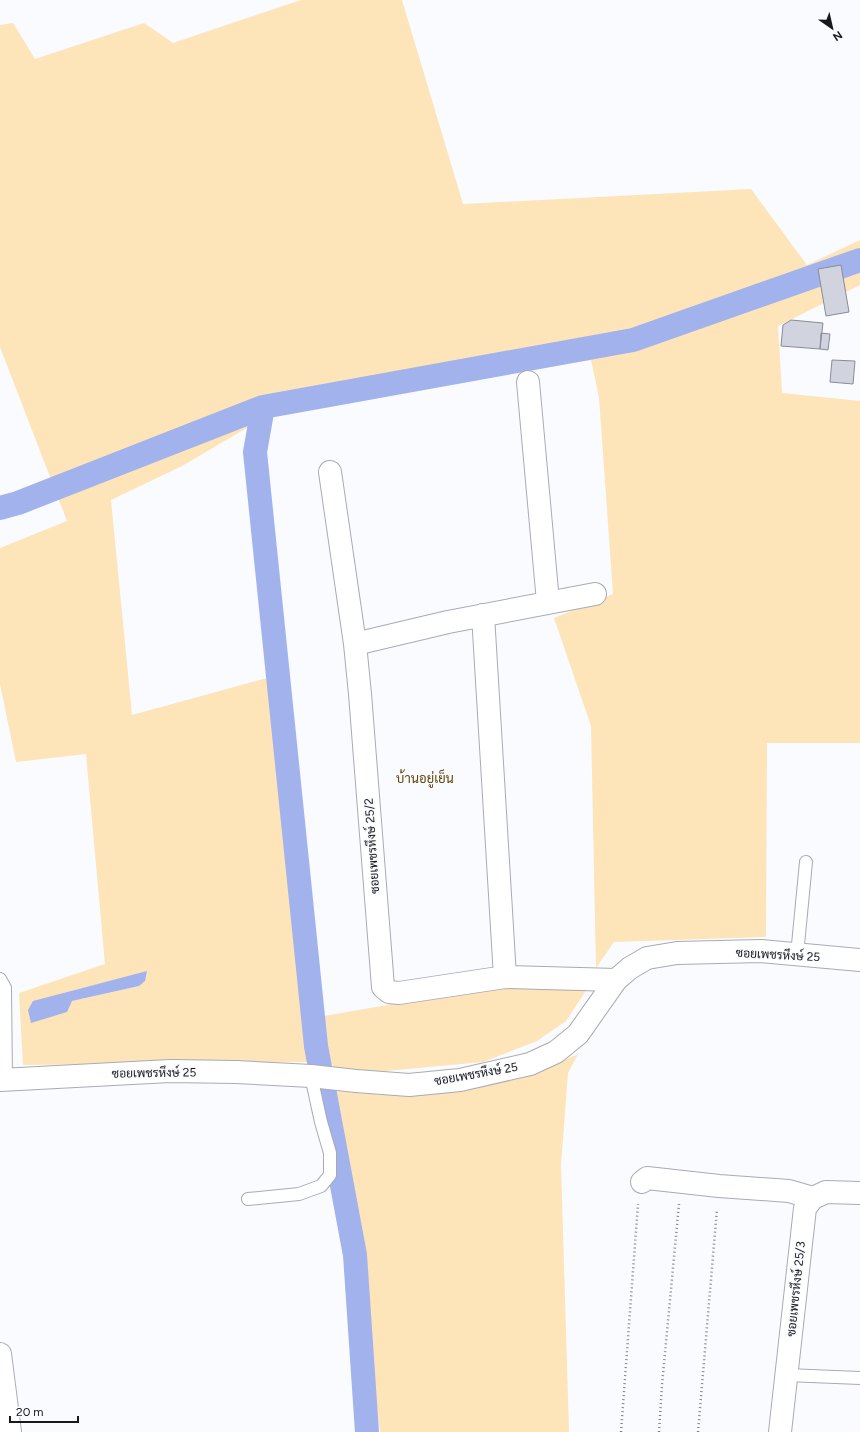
<svg xmlns="http://www.w3.org/2000/svg" width="860" height="1432" viewBox="0 0 860 1432" font-family="Figtree,Sarabun,sans-serif">
  <rect width="100%" height="100%" fill="#f9fbff"/>
  <!-- green -->
  <path fill="#fde4b9" fill-rule="evenodd" d="M301,0H402L463,204L751,189L807,265L860,240V285L778,326L782,393L860,401V743H767L766,937L614,942L596,968L591,726L554,618L613,594L599,397L591,360L269,415L182,466L111,500L132,715L274,676L309,1062L23,1065L19,993L105,964L86,754L16,762L0,684V548L67,521L0,347V25L13,23L35,59L144,23L173,43ZM147,972L139,986L72,1001L63,993Z
    M589,986L566,1021L537,1041L483,1062L343,1075L328,1061L313,1018L485,988Z
    M578,1054L568,1073L561,1165L569,1432H380L373,1377L364,1238L334,1091L384,1095L523,1078Z"/>
  <!-- water -->
  <path fill="#a2b2ed" d="M147,971L145,981L139,986L72,1001L67,1012L31,1023L28,1010L33,1001Z"/>
  <g fill="none" stroke-linecap="round" stroke-linejoin="round">
    <!-- canal -->
    <path stroke="#a2b2ed" stroke-width="24" d="M263,407L255,452L316,1046L355,1255L367,1432
      M0,508L18,503L263,407L633,340L860,260"/>
  </g>
  <!-- building -->
  <path fill="#d1d4de" stroke="#898c95" d="M841,265L849,312L826,316L818,269Z
    M791,320L823,323L820,349L781,346L783,325Z
    M821,333L830,334L828,350L820,349Z
    M832,360L855,361L853,384L830,382Z"/>
  <g fill="none" stroke-linecap="round" stroke-linejoin="round">
    <!-- service casing -->
    <g stroke="#a8abb5" stroke-width="14">
      <path id="service" d="M797,955L806,862
        M0,979L5,988L6,1079
        M248,1199L299,1194L321,1186L330,1175V1153L321,1122L311,1076
        M786,1375L860,1378"/>
    </g>
    <!-- minor casing -->
    <g stroke="#a8abb5" stroke-width="24">
      <path id="minor" d="M528,382L548,602
        M330,472L355,644L360,694L383,987L389,992L399,993L505,977L616,980
        M483,615L505,977
        M355,644L448,622L595,594
        M642,1182L647,1178L719,1186L789,1191L813,1198
        M0,1354L10,1432
        M780,1432L805,1208L813,1198L826,1192L860,1193"/>
    </g>
    <!-- tertiary casing -->
    <g stroke="#a8abb5" stroke-width="24">
      <path id="tertiary" d="M0,1080L170,1071L236,1072L311,1076L356,1081L409,1085L460,1080L530,1064L556,1052L578,1034L616,980L630,968L647,958L677,953L761,951L860,960"/>
    </g>
    <!-- path -->
    <path stroke="#828387" stroke-width="2.5" stroke-dasharray="1 3" stroke-linecap="butt" d="M621,1432L638,1204
      M659,1432L662,1385L679,1204
      M698,1432L717,1209"/>
    <!-- service -->
    <use href="#service" stroke="#fff" stroke-width="12"/>
    <!-- minor -->
    <use href="#minor" stroke="#fff" stroke-width="22"/>
    <!-- tertiary -->
    <use href="#tertiary" stroke="#fff" stroke-width="22"/>
  </g>
  <g text-anchor="middle" stroke-width="3" stroke-linejoin="round" paint-order="stroke">
    <!-- street labels -->
    <g font-size="12" fill="#17181c" stroke="#f9fbff">
      <text transform="translate(372 846) rotate(-94)" y="4">ซอยเพชรหึงษ์ 25/2</text>
      <text transform="translate(778 955) rotate(3)" y="4">ซอยเพชรหึงษ์ 25</text>
      <text transform="translate(154 1073) rotate(-1)" y="4">ซอยเพชรหึงษ์ 25</text>
      <text transform="translate(476 1074) rotate(-10)" y="4">ซอยเพชรหึงษ์ 25</text>
      <text transform="translate(796 1289) rotate(-84)" y="4">ซอยเพชรหึงษ์ 25/3</text>
    </g>
    <!-- neighbourhood labels -->
    <g font-size="13" fill="#61450a" stroke="#f9fbff">
      <text x="425" y="783">บ้านอยู่เย็น</text>
    </g>
  </g>
  <!-- north arrow -->
  <g transform="translate(832 28) rotate(146)" stroke="#f9fbff" stroke-width="3" paint-order="stroke">
  <path d="M0-3L7 15L0 10L-7 15Z" fill="#17181c"/>
  <text y="-6" font-size="11" font-weight="bold" text-anchor="middle" fill="#17181c">N</text>
  </g>
  <!-- scale -->
  <path d="M10 1416v6h68v-6" fill="none" stroke="#17181c" stroke-width="2"/>
  <text x="16" y="1416" font-size="12" fill="#17181c" stroke="#f9fbff" stroke-width="3" paint-order="stroke">20 m</text>
</svg>
